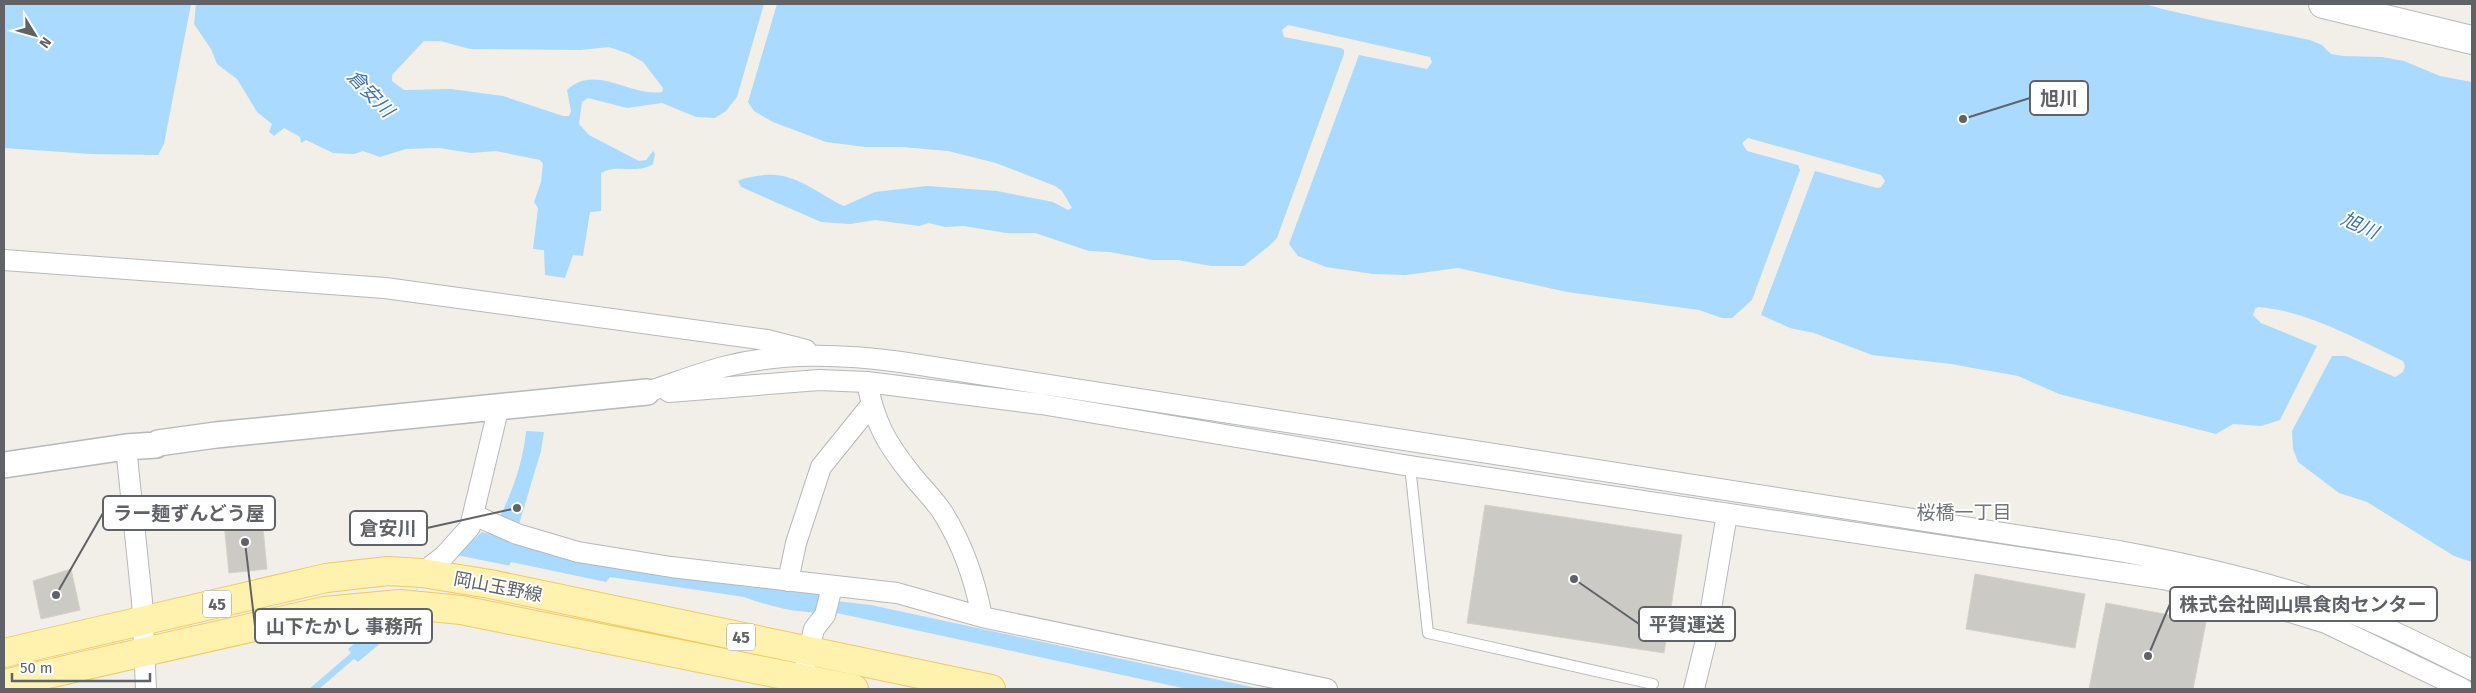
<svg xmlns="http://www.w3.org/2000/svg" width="2476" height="693" viewBox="0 0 2476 693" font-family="'Fira Sans','Noto Sans JP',sans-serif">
  <rect width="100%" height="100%" fill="#f1efe8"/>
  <!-- water -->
  <path fill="#aadaff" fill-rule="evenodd" d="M4,4H191L164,144L158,155L91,154L4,148Z
    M196,4H764L737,97L726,111L715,118L696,117L662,103L627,108L588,98L582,102L579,124L589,135L639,161L646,160L653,151L655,154L653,164C637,175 617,163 601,173V211L590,212L583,256L573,255L565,278L545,275L544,250L533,249L538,208L534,202L541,182L543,164L540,160L496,151L471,153L439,148L406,149L380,157L363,151L354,154L333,153L306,140L301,143L300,137L284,128L274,136L269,132L272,124L257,112L237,79L217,64L211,49L194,24ZM424,41H440L470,49L581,50L609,47L629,54L643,62L663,88L662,92C630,97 596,63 567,90L571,111L569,116H563L503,96L451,89L404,90L392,81V75Z
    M777,4H2144C2199,19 2254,28 2310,40L2322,45L2331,54L2343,56L2382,57L2404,61L2440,76L2472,82V562L2454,556L2367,502L2339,493L2298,462L2293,449L2292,431L2332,356H2346L2395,377L2403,372L2405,366L2403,361C2357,340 2309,311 2258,307L2255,309L2253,315L2261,323L2317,346L2280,420L2261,426L2233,424L2216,434L2059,394L2018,376L1951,364L1872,355L1814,333L1790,328L1761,315L1815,171L1877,188L1881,187L1885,181L1881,175L1748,138L1742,143L1747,151L1798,165L1800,170L1752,300L1732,318H1722L1699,310L1567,292L1458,268L1406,275L1373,274L1326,267L1298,256L1289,244L1359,55L1427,69L1432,62L1430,57L1288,25L1282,30L1284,37L1341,48L1344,50V54L1277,238L1269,246L1244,266H1211L1178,260H1152L1110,252L1089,251L1035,233H1006L964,226L945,227L929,223L919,226L875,220L850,224L821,222L741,187L738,181C744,178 751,177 757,176C793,169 814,192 844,206L875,192L927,186L997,191L1053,202L1068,210L1072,208L1062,191L1055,186L996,163L948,151L902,147H865L826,142L773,122L754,111L748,102Z
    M526,431L544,432L541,451L514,541L821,593L836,601L871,605L1261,689H1187L832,612C803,615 771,607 744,597L610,577L606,582L511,562L509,566L400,627L358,662L354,659L319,689H309L351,653L348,649L482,532L490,534C508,505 523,466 526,431Z"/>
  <!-- pier -->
  <path fill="#f1efe8" d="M456,555L511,566L404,628L374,627Z"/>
  <!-- building -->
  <path fill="#cccac5" stroke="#d6d1c6" d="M1485,505L1682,535L1664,653L1467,623Z
    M261,509L267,569L229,573L223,513Z
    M71,569L80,610L41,619L33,581Z
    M1975,574L2085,594L2075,648L1966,629Z
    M2106,603L2206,622L2193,689H2089Z"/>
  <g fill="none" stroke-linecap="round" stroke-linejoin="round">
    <!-- service casing -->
    <g stroke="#b5b8bc" stroke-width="12">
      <path id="service" d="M1410,466L1428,633L1653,684"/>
    </g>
    <!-- minor casing -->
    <g stroke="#b5b8bc" stroke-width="22">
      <path id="minor" d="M4,260L385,288L767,340L806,350
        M867,382C874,421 886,443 911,474C921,487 934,499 943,513C963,545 975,580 982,617
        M647,392C672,384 697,374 723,367C782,352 841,354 901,362L2119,551C2184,563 2249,577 2312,598C2367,617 2420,644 2472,670
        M669,392L819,380L867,382L1041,404L1410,466L2163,579L2237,596L2326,623L2463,689
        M126,447L142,601L146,689
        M474,515L517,534L578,552L671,567L897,593L982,617L1327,689
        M422,573L444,556L470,527L499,406
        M788,581L796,543L821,467L871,405
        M806,663L814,629L825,615L832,587
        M1694,689L1705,644L1727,514"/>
    </g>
    <!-- tertiary casing -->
    <g stroke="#b5b8bc" stroke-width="28">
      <path id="tertiary" d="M4,465L126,447L156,445L158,443L216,435L647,392"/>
    </g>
    <!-- secondary casing -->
    <g stroke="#b6babf" stroke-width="30">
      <path id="secondary" d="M2323,4L2472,40"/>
    </g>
    <!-- primary casing -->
    <g stroke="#f2c960" stroke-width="30">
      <path id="primary" d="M4,653L326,578L388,571L422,573L490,584L991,689
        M4,684L324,611L400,604L461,610L854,689"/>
    </g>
    <!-- service -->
    <use href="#service" stroke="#fff" stroke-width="10"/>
    <!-- minor -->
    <use href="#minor" stroke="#fff" stroke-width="20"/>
    <!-- tertiary -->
    <use href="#tertiary" stroke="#fff" stroke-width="25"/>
    <!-- secondary -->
    <use href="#secondary" stroke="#fff" stroke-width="28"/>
    <!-- primary -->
    <use href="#primary" stroke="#fff2af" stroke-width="28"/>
  </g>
  <g text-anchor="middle" stroke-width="4" stroke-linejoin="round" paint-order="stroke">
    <!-- shield labels -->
    <g fill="#fff" stroke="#8f9295" stroke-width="1">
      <rect x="203" y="590.5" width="28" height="27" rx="4"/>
      <rect x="727" y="623.5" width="28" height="27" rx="4"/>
    </g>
    <g font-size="16" font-weight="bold" fill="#5f6368">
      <text x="217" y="610">45</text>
      <text x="741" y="643">45</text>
    </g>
    <!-- street labels -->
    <g font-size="18" fill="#5f6368" stroke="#fff">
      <text transform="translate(498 587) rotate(11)" y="6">岡山玉野線</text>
    </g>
    <!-- water labels -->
    <g font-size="19" font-style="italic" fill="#4174aa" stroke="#fff">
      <text transform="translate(371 93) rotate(46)" y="7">倉安川</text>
      <text transform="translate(2360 225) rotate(25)" y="7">旭川</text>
    </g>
    <!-- neighbourhood labels -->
    <g font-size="19" fill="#70757a" stroke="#fff">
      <text x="1964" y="519">桜橋一丁目</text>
    </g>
  </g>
  <!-- callouts -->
  <path fill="none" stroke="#5f6368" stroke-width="2" d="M1963 119L2030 98M56 595L103 513M517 508L427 528M2148 656L2170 604M1574 579L1639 624M245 542L255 626"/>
  <g fill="#5f6368" stroke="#fff" stroke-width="2">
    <circle cx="1963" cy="119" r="5"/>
    <circle cx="56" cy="595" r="5"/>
    <circle cx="517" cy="508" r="5"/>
    <circle cx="2148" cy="656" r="5"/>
    <circle cx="1574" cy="579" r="5"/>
    <circle cx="245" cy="542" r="5"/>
  </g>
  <g fill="#fff" stroke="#5f6368" stroke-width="2">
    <rect x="2030" y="81" width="58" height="34" rx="5"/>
    <rect x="103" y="496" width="172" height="34" rx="5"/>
    <rect x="350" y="511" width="77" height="34" rx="5"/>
    <rect x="2170" y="587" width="267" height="34" rx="5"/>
    <rect x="1639" y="607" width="96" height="34" rx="5"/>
    <rect x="255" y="609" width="177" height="34" rx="5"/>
  </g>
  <g font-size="19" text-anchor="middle" font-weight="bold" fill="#5f6368">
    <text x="2059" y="105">旭川</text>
    <text x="189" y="520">ラー麺ずんどう屋</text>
    <text x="388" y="535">倉安川</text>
    <text x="2303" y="611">株式会社岡山県食肉センター</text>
    <text x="1687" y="631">平賀運送</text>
    <text x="344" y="633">山下たかし 事務所</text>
  </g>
  <!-- border -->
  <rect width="2476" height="693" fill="none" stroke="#5f6368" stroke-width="10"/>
  <!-- north arrow -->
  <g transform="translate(35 35) rotate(127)" stroke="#ffffff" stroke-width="4" paint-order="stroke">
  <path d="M0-4L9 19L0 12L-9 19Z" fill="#5f6368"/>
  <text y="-8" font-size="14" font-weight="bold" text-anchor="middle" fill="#5f6368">N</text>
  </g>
  <!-- scale -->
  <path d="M12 673v8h138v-8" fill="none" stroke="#5f6368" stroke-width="2.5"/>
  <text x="20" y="673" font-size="15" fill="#5f6368" stroke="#ffffff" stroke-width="4" paint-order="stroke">50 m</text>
</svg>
